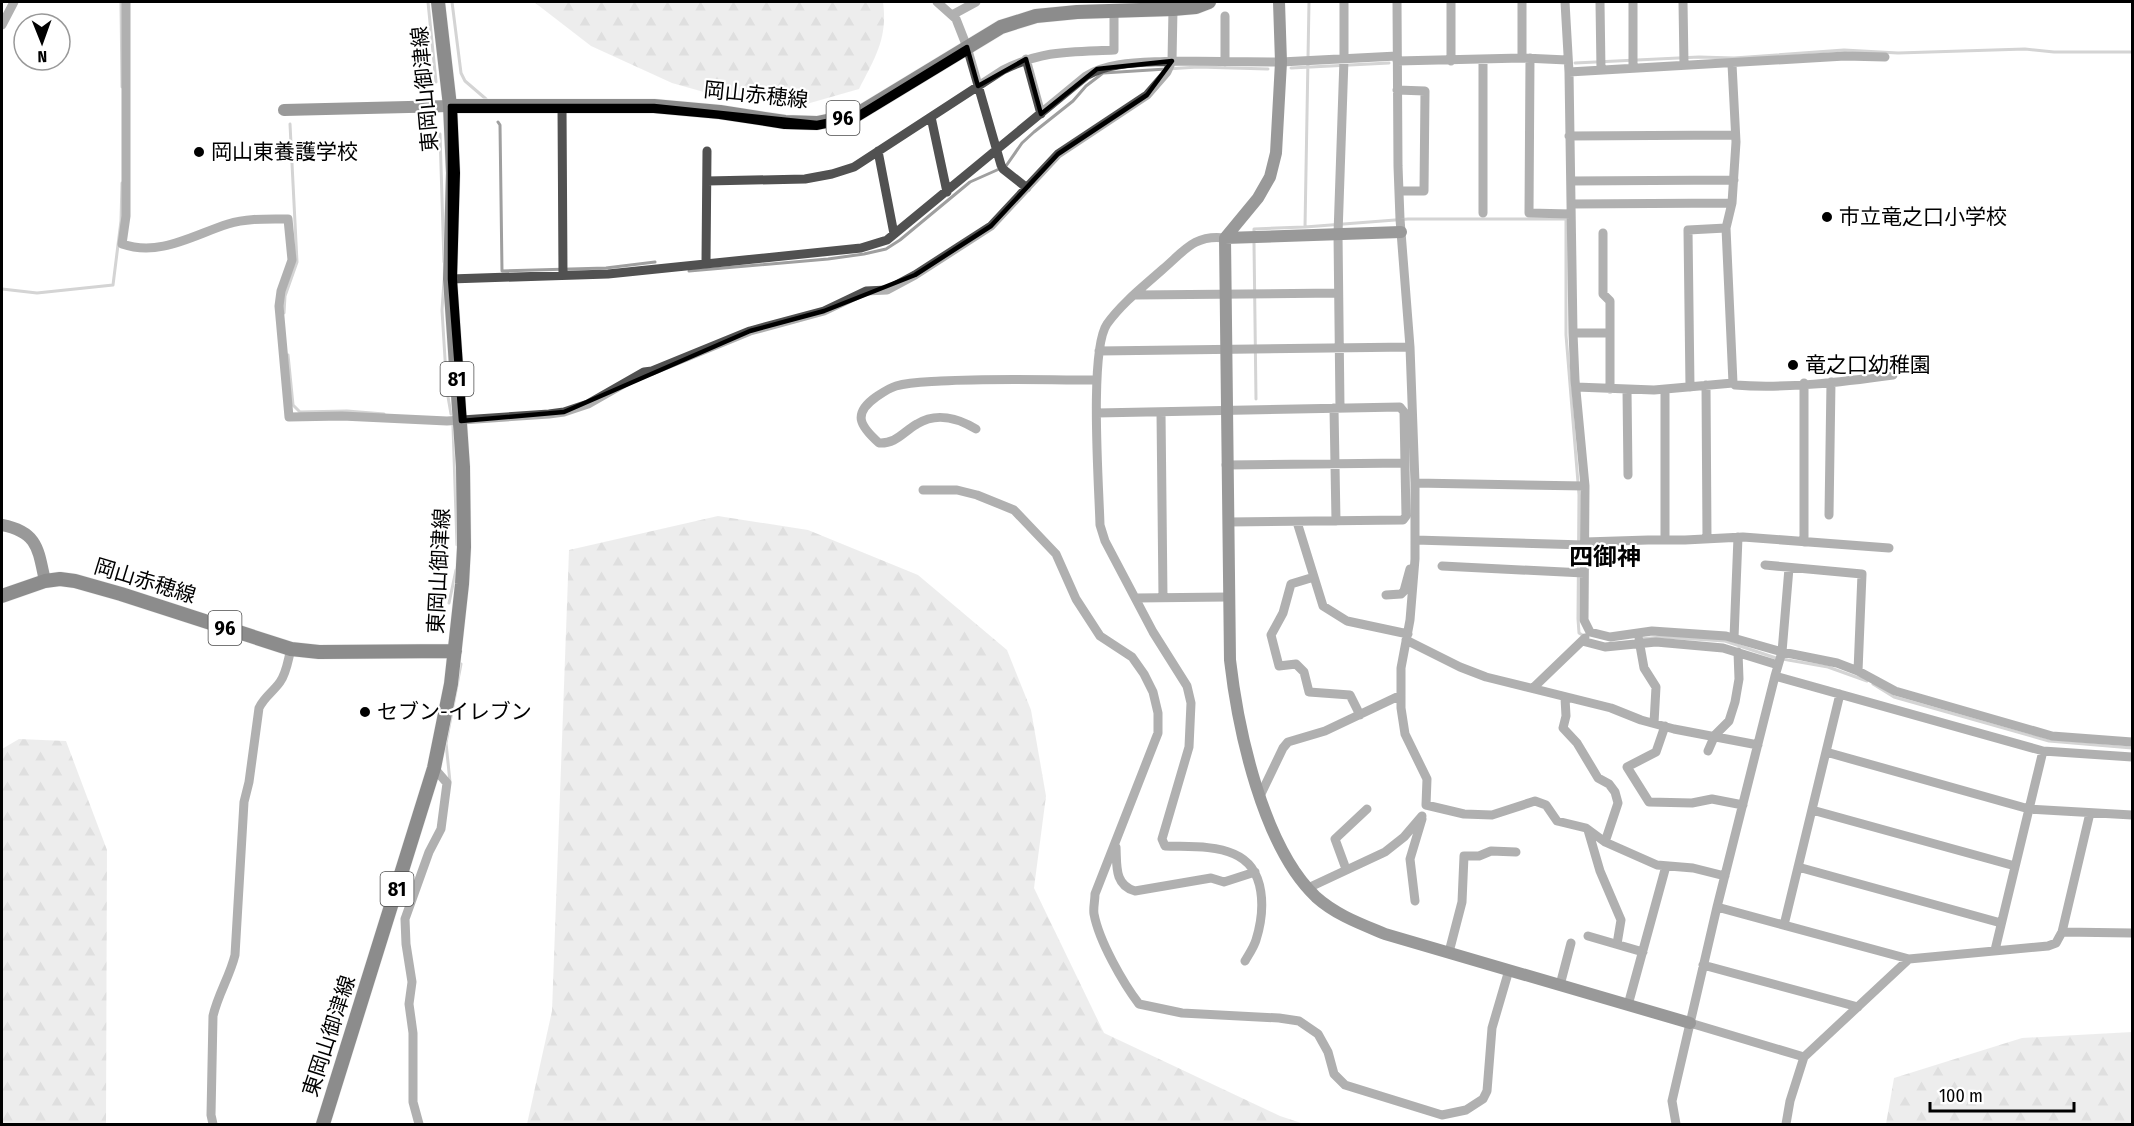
<svg xmlns="http://www.w3.org/2000/svg" width="2134" height="1126" viewBox="0 0 2134 1126" font-family="'Fira Sans Condensed','Noto Sans JP',sans-serif">
  <defs>
    <pattern id="forest-firs" width="22" height="20" patternUnits="userSpaceOnUse" patternTransform="scale(1.5)"><rect width="22" height="20" fill="#d8d8d8"/><path d="M5 1l3.5 6h-7zM16 11l3.5 6h-7z" fill="#b8b8b8"/></pattern>
  </defs>
  <rect width="100%" height="100%" fill="#fff"/>
  <!-- forest -->
  <path fill="url(#forest-firs)" d="M534,2H883C888,38 875,58 859,89L803,105L718,96L672,83L591,46Z
    M718,516L808,530L918,575L1007,650L1031,710L1046,796L1034,888L1104,1033L1280,1116L1304,1124H527L552,1011L569,550Z
    M19,739L66,741L107,850L106,1124H2V749Z
    M2132,1032V1124H1886L1894,1078L2022,1038Z"/>
  <g fill="none" stroke-linecap="round" stroke-linejoin="round">
    <!-- stream -->
    <path stroke="#9f9f9f" stroke-width="3" d="M121,2L122,87
      M428,2L436,82
      M452,2L461,73L465,81L486,99
      M1309,2L1305,227L1408,219H1566V335L1579,495L1578,619L1579,633L1584,636
      M1575,63L1699,57L1734,58L1844,50L1898,53L2025,49L2054,52H2132
      M1291,68L1389,63
      M498,122L500,125L502,271L606,268L655,262
      M440,134L444,262
      M1254,231V229L1304,227
      M1254,243L1256,399
      M689,271L828,259L864,254L886,249L900,240L970,182L1006,166L1022,143L1034,132L1073,101L1086,86L1103,73L1198,67L1268,69
      M444,281L442,310L447,391L451,414
      M2,289L37,293L113,285L121,221L122,183
      M284,313L285,296L297,262L290,124
      M288,355L293,405L300,412L347,411L384,414
      M453,426L457,545
      M449,603L456,570
      M1640,639L1662,637L1725,641L1776,658L1828,667L1867,681
      M1873,684L1894,697L2049,741L2132,748
      M450,782L446,743L461,664"/>
    <!-- primary casing -->
    <g stroke="#dbdbdb" stroke-width="15">
      <path id="primary" d="M450,106H654L720,112L785,122L817,123L856,115L1001,27L1036,16L1077,12L1173,9L1196,7L1209,2
        M2,596L45,581L60,579L75,581L121,594L291,649L319,652L455,651
        M323,1124L434,768L451,684L462,584L464,547L463,467L450,279L453,173L450,106L438,2"/>
    </g>
    <!-- street -->
    <path stroke="#515151" stroke-width="9" d="M126,2V216L122,244C160,257 193,235 228,224C247,218 268,219 288,219L292,260L281,291L279,306L289,417L342,416L447,421L549,414L564,412L588,404L644,372L652,371L750,331L824,311L866,291L887,290L915,275L991,226L1058,154L1147,95L1167,72L1172,61L1281,62L1397,56
      M937,2L956,19L967,47L1001,165L1003,169L1027,188
      M1397,2L1398,166L1400,219L1410,347L1415,483V559L1410,620L1401,668V708L1405,734L1427,779L1426,805L1464,814L1492,815L1535,801L1546,805L1557,821L1586,828L1605,842L1657,865L1693,868L1725,876
      M1451,2V61
      M1565,2L1569,72L1573,333L1575,380L1585,486L1584,620L1590,632L1610,637L1652,631L1726,636L1782,652L1837,663L1858,671L1895,691L2052,736L2132,742
      M1600,2L1601,70
      M1633,2V68
      M1683,2L1684,64
      M952,15L976,2
      M1225,16V62
      M2,25L14,2
      M1522,58V2
      M1530,58L1529,213L1571,214
      M1026,59L1041,114
      M1483,60V213
      M1397,61L1522,58L1567,60
      M1569,72L1845,56L1885,57
      M1397,90L1425,91L1424,191H1399
      M562,106L563,275
      M931,117L947,192
      M1569,136L1735,135
      M878,151L894,234
      M707,181L805,179L832,174L854,167L1003,70C1044,50 1069,52 1114,50V11
      M1571,181L1734,180
      M1571,204L1732,203
      M1603,233V294L1610,301V389
      M1225,238C1195,234 1184,251 1163,269C1144,286 1122,303 1107,324C1089,350 1099,487 1100,525L1105,541L1153,632L1187,686L1191,703L1189,747L1162,839L1165,846C1187,847 1214,845 1234,854C1267,868 1265,911 1256,940C1254,947 1249,954 1245,961
      M706,263L707,151
      M450,279L608,274L861,248L887,240L1086,76C1111,61 1144,63 1172,61L1173,9
      M1135,295L1338,293
      M1573,333H1610
      M1099,351L1410,347
      M1733,383L1735,385C1785,389 1843,382 1893,375
      M1804,383V542
      M1706,385L1707,538
      M1576,387L1654,390L1733,383L1726,228L1732,203L1736,142L1732,64
      M1690,387L1688,230L1726,228
      M1627,390L1628,475
      M1334,408L1336,521
      M1340,408L1338,234L1344,59V2
      M1161,412L1163,597
      M1097,413L1400,407L1404,412L1406,516L1403,520L1228,522
      M976,429C958,418 936,412 917,424C903,432 896,444 879,443C860,426 852,414 876,397C882,393 889,388 896,386C910,382 927,382 941,381C993,378 1045,380 1097,380
      M1226,465L1405,463
      M1415,483L1585,486
      M923,490H957L977,495L1014,510L1056,554L1076,599L1100,636L1132,657L1144,674L1153,692L1158,713V733L1095,894C1095,901 1093,908 1094,914C1099,941 1123,983 1139,1004L1182,1013L1279,1018L1299,1021L1318,1034L1328,1052L1334,1074L1345,1085L1442,1115L1466,1110L1483,1099L1487,1091L1492,1028L1509,970
      M1829,515L1831,382
      M1297,522L1323,606L1347,621L1408,634
      M1415,540L1585,545
      M1665,540V389
      M1585,542L1648,540H1685L1743,537L1889,548
      M1765,565L1862,574L1858,671
      M1442,566L1584,573
      M1314,577L1291,584L1283,613L1271,635L1279,666L1296,664L1304,672L1309,692L1350,695L1360,715
      M1386,595L1401,594L1404,591L1410,569
      M1136,598L1228,597
      M1734,638L1738,537
      M1406,640L1460,667L1486,677L1611,708L1641,720L1674,729L1758,745
      M1639,640L1644,668L1656,687L1654,723
      M1582,641L1605,647L1656,642L1723,648L1778,665
      M1775,676L2043,751L2132,757
      M1533,688L1585,638
      M1565,698L1566,716L1563,728L1577,743L1598,778L1609,784L1615,792L1618,803L1605,842
      M1665,726L1656,752L1627,767L1649,802L1692,803L1712,799L1743,805
      M1708,751L1715,735L1729,721L1735,702L1739,679L1738,652
      M1826,752L2029,809L2132,815
      M1260,796L1283,748L1288,742L1325,731L1401,695
      M1812,810L2015,866
      M1588,830L1600,871L1621,920L1617,944
      M1116,847C1117,865 1114,885 1135,891L1211,878L1224,882L1255,872
      M1798,867L2001,923
      M1346,869L1335,839L1367,809
      M1308,888L1385,852L1404,837L1422,816
      M1415,901L1410,859L1422,819
      M1717,907L1909,959L2048,946L2056,943L2062,932L2132,933
      M1784,925L1840,694
      M2062,932L2090,813
      M1588,936L1643,952
      M1995,950L2043,751
      M1449,952L1462,902L1464,856H1479L1491,851L1516,852
      M1703,965L1858,1007
      M1560,985L1571,943
      M1628,1005L1666,866
      M1690,1023L1804,1057
      M213,1124L211,1115L213,1016C218,994 230,976 235,955L244,802L249,782L259,708C264,697 273,692 280,682C287,672 288,659 291,649
      M419,1124L413,1102V1033L409,1004L412,982L406,944L405,919L429,852L441,829L447,783L434,768
      M1676,1124L1672,1101L1717,907L1775,676L1782,652L1789,568
      M1786,1124L1790,1101L1804,1057L1909,959"/>
    <!-- secondary -->
    <path stroke="#1e1e1e" stroke-width="12" d="M1279,2L1281,62L1276,153L1270,177L1258,198L1225,238L1230,660C1238,730 1263,847 1316,897C1336,915 1361,924 1385,934L1690,1023
      M284,110L450,106
      M1225,238L1401,232
      M2,525C38,532 38,549 45,581"/>
    <!-- primary -->
    <use href="#primary" stroke="#000" stroke-width="14"/>
  </g>
  <!-- marked area -->
  <path d="M0 0H2134V1126H0ZM967,47L978,86L1026,59L1041,114L1097,69L1172,61L1147,95L1058,154L991,226L915,275L824,311L750,331L564,412L461,421L450,279V106H654L817,123L856,115Z" fill="#fff" fill-opacity=".55" fill-rule="evenodd"/>
  <path fill="none" stroke="#000" stroke-width="4.5" stroke-linejoin="round" d="M967,47L978,86L1026,59L1041,114L1097,69L1172,61L1147,95L1058,154L991,226L915,275L824,311L750,331L564,412L461,421L450,279V106H654L817,123L856,115Z"/>
  <!-- markers -->
  <g fill="#000" stroke="#fff" stroke-width="2">
    <circle cx="199" cy="152" r="6"/>
    <circle cx="1827" cy="217" r="6"/>
    <circle cx="1793" cy="365" r="6"/>
    <circle cx="365" cy="712" r="6"/>
  </g>
  <g text-anchor="middle" stroke-width="4.5" stroke-linejoin="round" paint-order="stroke">
    <!-- shield labels -->
    <g fill="#fff" stroke="#4c4c4c" stroke-width="1.5">
      <rect x="826.5" y="101" width="33" height="34" rx="4.5"/>
      <rect x="440.5" y="362" width="33" height="34" rx="4.5"/>
      <rect x="208.5" y="611" width="33" height="34" rx="4.5"/>
      <rect x="380.5" y="872" width="33" height="34" rx="4.5"/>
    </g>
    <g font-size="20" font-weight="bold" fill="#000">
      <text x="843" y="125">96</text>
      <text x="457" y="386">81</text>
      <text x="225" y="635">96</text>
      <text x="397" y="896">81</text>
    </g>
    <!-- street labels -->
    <g font-size="21" fill="#000" stroke="#fff">
      <text transform="translate(425 89) rotate(-95)" y="7">東岡山御津線</text>
      <text transform="translate(756 95) rotate(6)" y="7">岡山赤穂線</text>
      <text transform="translate(439 571) rotate(-87)" y="7">東岡山御津線</text>
      <text transform="translate(145 581) rotate(17)" y="7">岡山赤穂線</text>
      <text transform="translate(329 1036) rotate(-72)" y="7">東岡山御津線</text>
    </g>
    <!-- poi labels -->
    <g font-size="21" fill="#000" stroke="#fff" text-anchor="start">
      <text x="211" y="159">岡山東養護学校</text>
      <text x="1839" y="224">市立竜之口小学校</text>
      <text x="1805" y="372">竜之口幼稚園</text>
      <text x="377" y="719">セブン-イレブン</text>
    </g>
    <!-- quarter labels -->
    <g font-size="24" font-weight="bold" fill="#000" stroke="#fff">
      <text x="1605" y="565">四御神</text>
    </g>
  </g>
  <!-- border -->
  <rect width="2134" height="1126" fill="none" stroke="#000000" stroke-width="6"/>
  <!-- north arrow -->
  <g transform="translate(42 42) rotate(179)"><circle r="28" fill="#ffffff" stroke="#999999" stroke-width="1.5"/>
  <path d="M0-4.5L10 22L0 15L-10 22Z" fill="#000000"/>
  <text y="-9" font-size="16" font-weight="bold" text-anchor="middle" fill="#000000">N</text>
  </g>
  <!-- scale -->
  <path d="M1930 1102v9h144v-9" fill="none" stroke="#000000" stroke-width="3"/>
  <text x="1939" y="1102" font-size="18" fill="#000000" stroke="#ffffff" stroke-width="4.5" paint-order="stroke">100 m</text>
</svg>
